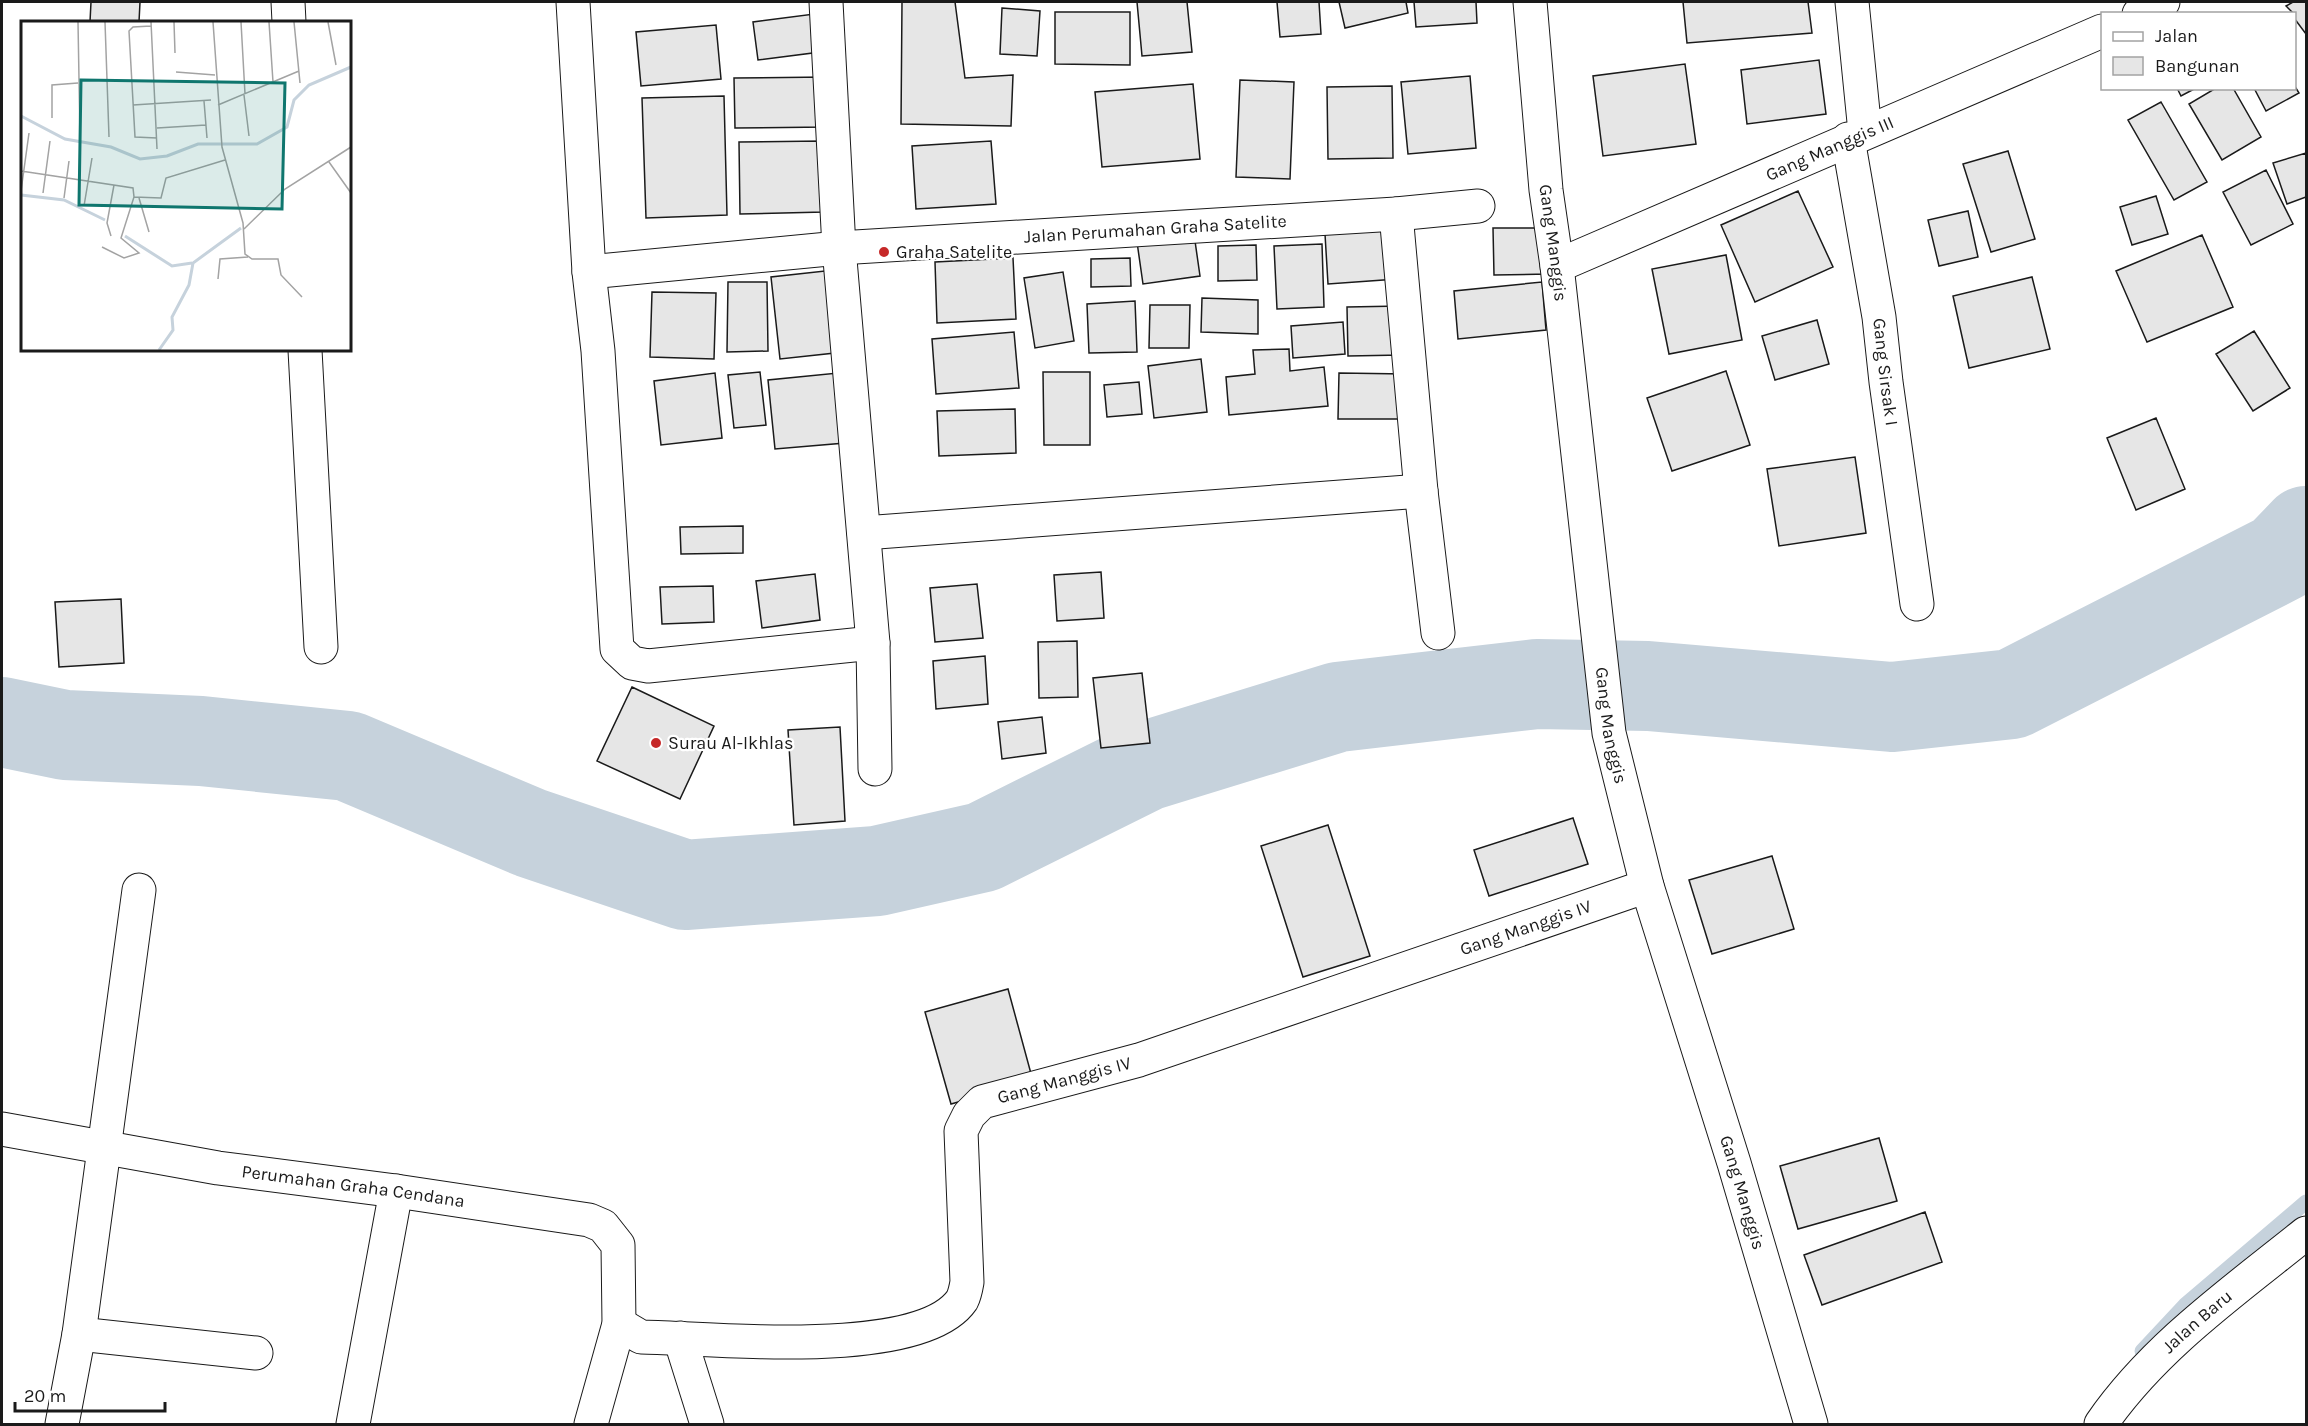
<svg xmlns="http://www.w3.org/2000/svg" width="2308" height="1426" viewBox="0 0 2308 1426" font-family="Karla,sans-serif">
  <rect width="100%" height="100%" fill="#fff"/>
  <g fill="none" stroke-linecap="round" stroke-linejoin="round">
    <!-- stream -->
    <path stroke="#c6d2dc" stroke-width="15" d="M2142,1351L2185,1305L2306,1202"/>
    <!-- river -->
    <path stroke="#c6d2dc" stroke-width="90" d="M2,722L65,735L201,741L348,756L531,833L685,885L877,871L983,847L1146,766L1338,707L1537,684L1648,686L1892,707L2012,694L2281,557L2306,531"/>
  </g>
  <!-- building -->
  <path fill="#e6e6e6" stroke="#1a1a1a" stroke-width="1.5" d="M91,2H140L139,22H90Z
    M902,2H955L965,78L1013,75L1011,126L901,124Z
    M1137,2H1187L1192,52L1142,56Z
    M1277,2H1319L1321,34L1280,37Z
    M1339,2H1406L1408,13L1345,28Z
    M1414,2H1476L1477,23L1416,27Z
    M1683,2H1808L1812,33L1687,43Z
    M2293,2H2306V34L2294,18V14L2286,6Z
    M1002,8L1040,11L1037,56L1000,54Z
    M1055,12H1130V65L1055,64Z
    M822,13L828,51L758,60L753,22Z
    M716,25L721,79L641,86L636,32Z
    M1819,60L1826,114L1747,124L1741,70Z
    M1685,64L1696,144L1603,156L1593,76Z
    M1470,76L1476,148L1408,154L1401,82Z
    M827,77V127L735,128L734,78Z
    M1240,80L1294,82L1290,179L1236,177Z
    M1193,84L1200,159L1102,167L1095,92Z
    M2294,85L2299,93L2266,111L2254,88H2294Z
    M1392,86L1393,158L1328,159L1327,87Z
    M2177,88H2196L2181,96Z
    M2216,88H2233L2261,137L2222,160L2189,104Z
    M724,96L727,215L646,218L642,98Z
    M2161,102L2207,182L2174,200L2128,120Z
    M823,141L824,212L740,214L739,142Z
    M991,141L996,204L916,209L912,146Z
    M2008,151L2035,239L1991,252L1963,164Z
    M2306,153V197L2287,204L2273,163Z
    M2266,170L2293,224L2251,245L2223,192Z
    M1798,191L1833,267L1755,302L1721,225Z
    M2156,196L2168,234L2132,245L2120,207Z
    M1968,211L1978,257L1939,266L1928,220Z
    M1493,228H1548L1549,274L1494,275Z
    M1394,230L1397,279L1328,284L1325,234Z
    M1194,234L1200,276L1143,284L1137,242Z
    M2202,235L2233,307L2147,342L2116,271Z
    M1322,244L1324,307L1277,309L1274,246Z
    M1256,245L1257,280L1218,281V246Z
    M1726,255L1742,340L1669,354L1652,269Z
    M1013,258L1016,319L937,323L935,262Z
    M1130,258L1131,286L1091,287V259Z
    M834,270L844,352L780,359L771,277Z
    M1063,272L1074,341L1035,348L1024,278Z
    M2032,277L2050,349L1969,368L1953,296Z
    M728,282H767L768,351L727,352Z
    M1542,282L1546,330L1458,339L1454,291Z
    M652,292L716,293L714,359L650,357Z
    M1202,298L1258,300V334L1201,332Z
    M1135,301L1137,352L1089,353L1087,304Z
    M1150,305H1190L1189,348H1149Z
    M1401,306L1402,355L1348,356L1347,307Z
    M1817,320L1829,364L1775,380L1762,336Z
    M1343,322L1345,354L1293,358L1291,326Z
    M2254,331L2290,388L2253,411L2216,354Z
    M1014,332L1019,388L936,394L932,339Z
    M1289,349L1290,371L1324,367L1328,406L1229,415L1226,377L1255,374L1253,350Z
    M1201,359L1207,412L1154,418L1148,366Z
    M1726,371L1750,445L1672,471L1647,398Z
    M760,372L766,425L734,428L728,375Z
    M1043,372H1090V445H1044Z
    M715,373L722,438L661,445L654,381Z
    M838,373L845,443L775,449L768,380Z
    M1339,373L1406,374V419H1338Z
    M1139,382L1142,414L1107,417L1104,385Z
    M1015,409L1016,453L939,456L937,411Z
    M2156,418L2185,489L2136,510L2107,438Z
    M1855,457L1866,533L1779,546L1767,469Z
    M743,526V553L681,554L680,527Z
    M1101,572L1104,618L1057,621L1054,575Z
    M815,574L820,620L762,628L756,581Z
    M977,584L983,638L935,642L930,588Z
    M713,586L714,622L662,624L660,587Z
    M121,599L124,663L59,667L55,602Z
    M1077,641L1078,697L1039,698L1038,642Z
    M985,656L988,704L936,709L933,661Z
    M1142,673L1150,743L1101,748L1093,678Z
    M632,687L714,726L680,799L597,761Z
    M1042,717L1046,753L1002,759L998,722Z
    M840,727L845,821L794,825L788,730Z
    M1573,818L1588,864L1489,896L1474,850Z
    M1328,825L1370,956L1303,977L1261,846Z
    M1772,856L1794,929L1712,954L1689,880Z
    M1008,989L1033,1081L951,1104L925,1012Z
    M1879,1138L1897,1201L1798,1229L1780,1166Z
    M1925,1212L1942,1262L1822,1305L1804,1255Z"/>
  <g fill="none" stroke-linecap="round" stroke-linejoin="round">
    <!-- street casing -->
    <g stroke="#1a1a1a" stroke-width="35">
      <g id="street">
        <path d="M288,2L289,22"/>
        <path d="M573,2L589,272L598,351L617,649L632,663L648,666L873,643"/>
        <path d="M826,2L839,248L873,643L875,769"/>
        <path id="s1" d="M1530,2L1546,190L1557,266L1609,733L1647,886L1734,1163L1811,1424"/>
        <path d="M1852,2L1865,132"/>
        <path d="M2139,14L2163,2"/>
        <path id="s2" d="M1848,139L1879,317L1886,382L1917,604"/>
        <path d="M1396,214L1421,491L1438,633"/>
        <path id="s3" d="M1557,266L2102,31"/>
        <path id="s4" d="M589,272L839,248L1396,214L1478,206"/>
        <path d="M305,350L321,647"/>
        <path d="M864,533L1421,491"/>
        <path id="s5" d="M2,1129L218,1168L396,1191L589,1220L603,1226L618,1245L619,1324L591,1424"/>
        <path id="s6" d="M619,1324L641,1337C709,1338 920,1361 962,1300C965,1294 966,1288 967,1282L961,1131L969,1115L982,1102L1139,1060L1647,886"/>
        <path d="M79,1334L256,1353"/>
        <path d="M680,1338L707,1424"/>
        <path d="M62,1424L79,1334L139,890"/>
        <path d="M353,1424L396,1191"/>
        <path id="s7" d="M2101,1424C2154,1347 2234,1291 2306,1233"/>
      </g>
    </g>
    <!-- street -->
    <use href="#street" stroke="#fff" stroke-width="33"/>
  </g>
  <!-- markers -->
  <g fill="#c62828" stroke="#fff" stroke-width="2">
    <circle cx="884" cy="252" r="6"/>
    <circle cx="656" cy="743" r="6"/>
  </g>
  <g text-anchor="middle" stroke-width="4.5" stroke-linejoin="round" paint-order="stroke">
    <!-- street labels -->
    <g font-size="18" fill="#1a1a1a" stroke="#fff">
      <text dy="6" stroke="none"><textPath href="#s3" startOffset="297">Gang Manggis III</textPath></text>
      <text dy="6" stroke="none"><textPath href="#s4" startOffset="568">Jalan Perumahan Graha Satelite</textPath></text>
      <text dy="6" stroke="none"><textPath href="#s1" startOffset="242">Gang Manggis</textPath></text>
      <text dy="6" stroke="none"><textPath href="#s2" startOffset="236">Gang Sirsak I</textPath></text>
      <text dy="6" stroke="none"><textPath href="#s1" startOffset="728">Gang Manggis</textPath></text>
      <text dy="6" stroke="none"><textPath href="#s6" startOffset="1134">Gang Manggis IV</textPath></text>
      <text dy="6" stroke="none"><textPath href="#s6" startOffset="648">Gang Manggis IV</textPath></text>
      <text dy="6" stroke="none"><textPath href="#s5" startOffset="356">Perumahan Graha Cendana</textPath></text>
      <text dy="6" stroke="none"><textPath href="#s1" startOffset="1214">Gang Manggis</textPath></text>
      <text dy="6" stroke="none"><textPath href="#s7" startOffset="141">Jalan Baru</textPath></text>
    </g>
    <!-- poi labels -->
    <g font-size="18" fill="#1a1a1a" stroke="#fff" text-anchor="start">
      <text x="896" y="258">Graha Satelite</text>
      <text x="668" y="749">Surau Al-Ikhlas</text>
    </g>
  </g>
  <!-- overview -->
  <g transform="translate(21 21)">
    <rect width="330" height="330" fill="#fff"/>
    <path fill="none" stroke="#c6d2dc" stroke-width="3" d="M0,95L44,118L90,126L119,138L146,135L177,123H236L266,106L273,79L288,64L330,46M0,174L43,179L84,199M104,215L151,245L171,242M138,329L152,309L151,296L168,264L172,242L220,207"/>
    <path fill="none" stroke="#a3a3a3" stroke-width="1.5" d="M57,1L59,116M84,1L88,116M130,1L136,128M153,1L154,32M192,1L201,126L222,202L224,233L231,238H257L260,254L281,276M220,1L224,73M248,1L252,61M273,1L279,62M307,1L315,44M130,5L112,6L108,10L114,116L136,117M155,51L194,54M223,74L228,115M183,80L186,117M112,84L190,79M197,84L278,50M31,97V64L57,62M136,107L185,104M308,141L330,172M0,150L112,167L113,176L100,217L118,232L103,237L81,226M0,170L8,112M22,172L29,120M113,176L140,177L145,157L204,139M43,177L48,140M118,177L128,211M63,185L71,137M223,208L264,168L330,126M90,215L86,202L93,164M197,258L199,238L227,236"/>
    <path fill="#0f766e" fill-opacity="0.15" stroke="#0f766e" stroke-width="3" d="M60,59L264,62L261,188L58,184Z"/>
    <rect width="330" height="330" fill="none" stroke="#1a1a1a" stroke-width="3"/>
  </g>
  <!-- border -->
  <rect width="2308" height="1426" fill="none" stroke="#1a1a1a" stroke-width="6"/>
  <!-- legend -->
  <rect x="2101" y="12" width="195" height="78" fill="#ffffff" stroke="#a3a3a3" stroke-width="1.5"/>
  <rect x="2113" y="32" width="30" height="9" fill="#ffffff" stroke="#a3a3a3" stroke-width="1.5"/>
  <text x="2155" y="42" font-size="18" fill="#1a1a1a">Jalan</text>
  <rect x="2113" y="57" width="30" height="18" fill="#e6e6e6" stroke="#a3a3a3" stroke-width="1.5"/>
  <text x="2155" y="72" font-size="18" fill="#1a1a1a">Bangunan</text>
  <!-- scale -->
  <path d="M15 1402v9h150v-9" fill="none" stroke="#1a1a1a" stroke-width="3"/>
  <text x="24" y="1402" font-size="18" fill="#1a1a1a" stroke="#ffffff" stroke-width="4.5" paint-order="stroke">20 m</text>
</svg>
